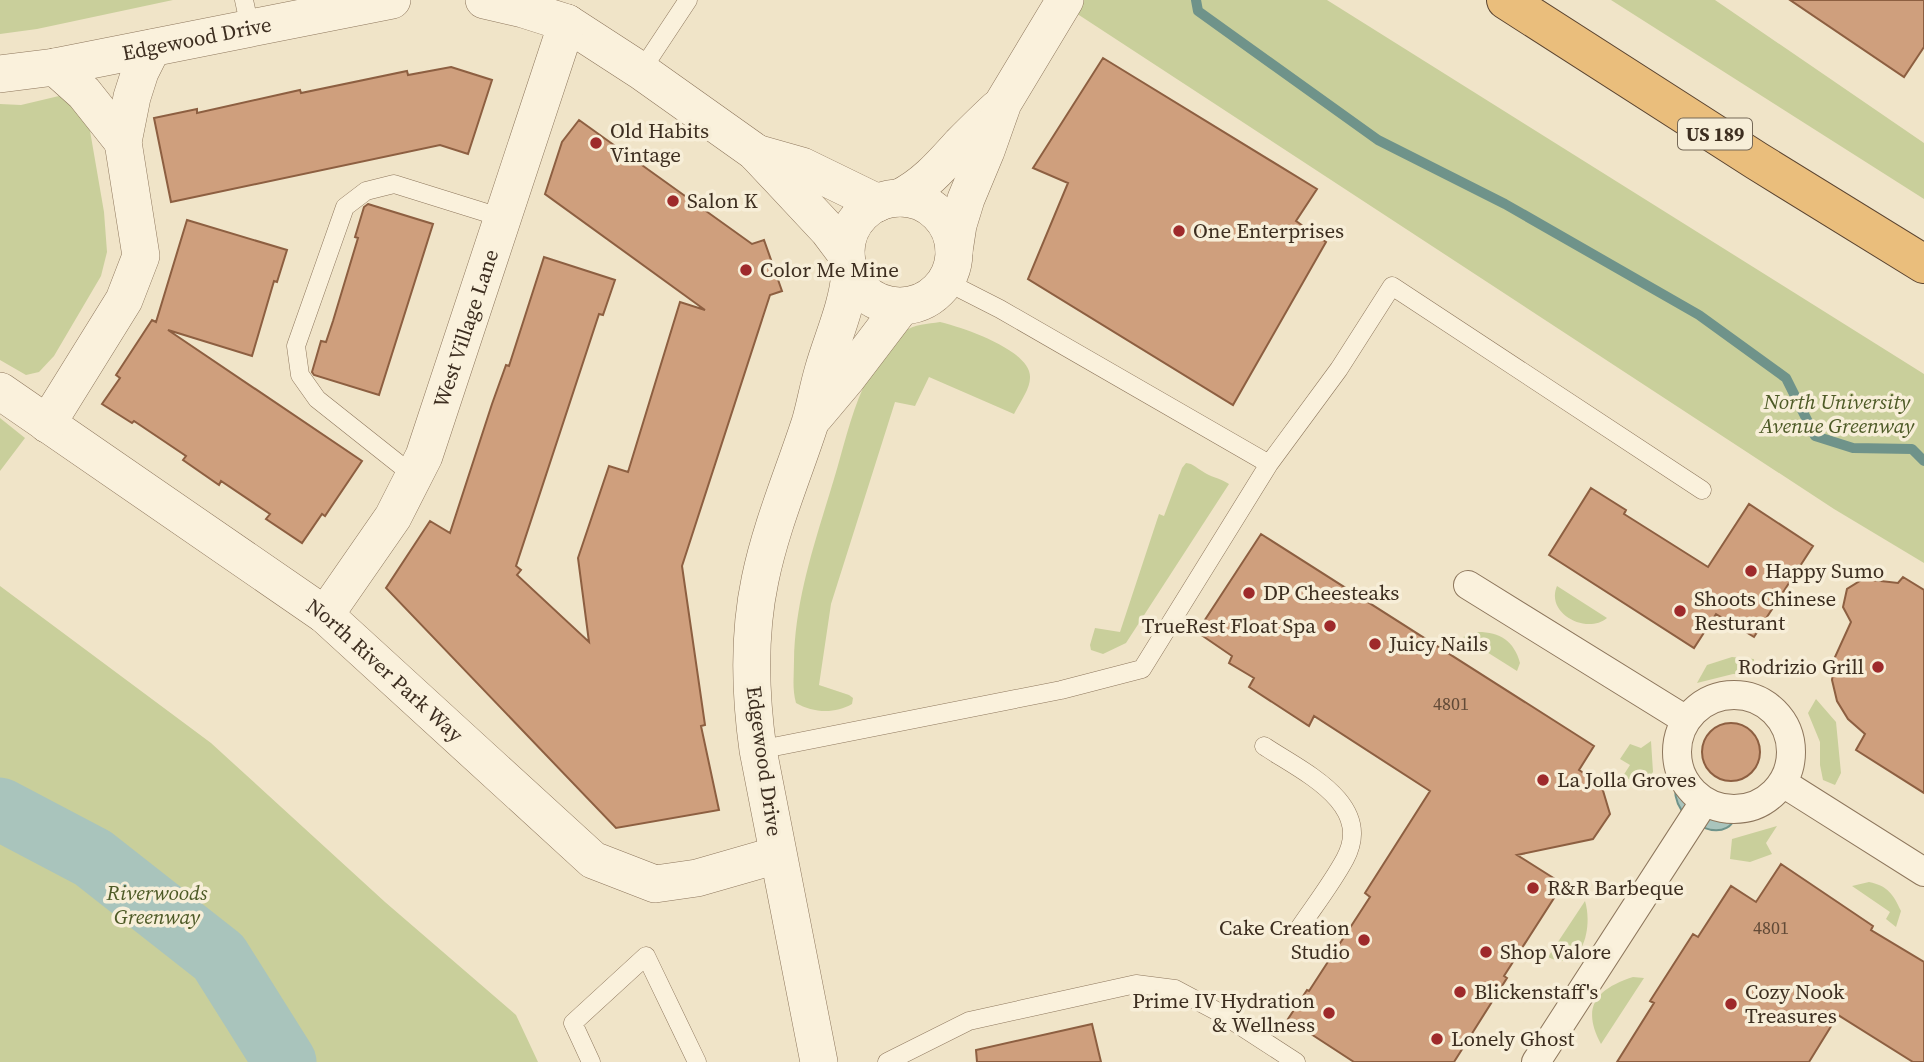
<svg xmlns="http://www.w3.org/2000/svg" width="1924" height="1062" viewBox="0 0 1924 1062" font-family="'Source Serif 4',serif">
  <rect width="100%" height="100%" fill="#f0e4c8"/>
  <!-- green -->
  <path fill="#c9cf9b" d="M0,0H173L37,29L0,34Z
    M1056,0H1327L1924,374V563L1834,509Z
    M1611,0H1715L1924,143V199Z
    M59,96L72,102L89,125L104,212L107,252L101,276L54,356L39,372L26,375L0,360V104L21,105Z
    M940,322C961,327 1032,350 1030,378C1030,389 1019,404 1014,414L929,377L915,406L895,402L831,604L819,685L849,695L853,698L852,704C835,714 813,713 796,703C792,689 794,675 794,661C795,598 816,539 834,479C843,449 850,417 863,388C871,372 890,343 904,332C914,324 928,324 940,322Z
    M0,418L25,438L0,471Z
    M1186,463C1194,464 1195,467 1202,471C1210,477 1220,478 1229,484L1126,643L1103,654L1091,650L1090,645L1095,628L1120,632L1159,514L1164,516L1182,468Z
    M0,586L211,743L385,902L516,1015L538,1062H0Z
    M1557,586L1607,618C1587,635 1545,614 1557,586Z
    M1478,632C1500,632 1514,641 1520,663L1517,671L1463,637Z
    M1732,657L1754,659L1753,675L1733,674L1697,683L1707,665Z
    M1816,699L1836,722L1841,773L1835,785L1823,780L1820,765V742L1808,713Z
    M1651,741L1653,772L1645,783L1637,778L1634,782L1623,776L1630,765L1620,759L1630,744L1641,748Z
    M1777,826L1766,843L1772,854L1750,862L1730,859L1732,839Z
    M1869,882C1888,886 1893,894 1901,911L1896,927L1886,919L1890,912L1852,886Z
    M1585,901C1593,926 1583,975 1548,957Z
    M1633,977L1644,978L1601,1044C1581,1007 1596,989 1633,977Z"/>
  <!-- water -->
  <path fill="#a9c4bc" stroke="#6f938a" stroke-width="2" d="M1687,776L1707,797L1731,800L1736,806C1739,852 1666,826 1676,781Z"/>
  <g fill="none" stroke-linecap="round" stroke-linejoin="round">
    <!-- stream -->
    <path stroke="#6f938a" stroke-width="10" d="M1196,0L1198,11L1378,140L1505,204L1699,315L1786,378L1815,436L1853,448L1912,449L1924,461"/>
    <!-- river -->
    <path stroke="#a9c4bc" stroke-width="63" d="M0,809L93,858L219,957L285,1062"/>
  </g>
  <!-- building -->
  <path fill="#cf9f7d" stroke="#8d5f41" stroke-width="2" d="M1790,0H1924V47L1904,77Z
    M1103,58L1317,189L1296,221L1326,242L1233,405L1028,279L1068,183L1033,168Z
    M451,67L492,80L468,154L440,145L171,202L154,118L197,109V113L300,90L301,93L407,71L408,75Z
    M579,120L752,244L764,240L782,291L770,295L682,566L705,725L701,726L719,810L616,828L386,588L430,521L450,533L492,404L506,365L509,366L544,257L615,280L603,315L599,314L516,566L521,570L517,575L589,642L578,558L609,466L628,472L680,302L705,310L545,194L562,142Z
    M368,204L433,224L379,395L314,375L312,372L321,341L326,342L333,321L358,238L355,237L364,207Z
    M187,220L287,250L277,282L274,281L252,356L168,330L362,461L325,516L322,514L302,543L266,519L270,514L221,481L219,485L183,460L186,456L134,421L132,423L102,404L120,378L116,375L152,320L156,322Z
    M1591,488L1626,510L1624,514L1708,567L1749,504L1813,546L1754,637L1716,614L1694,648L1549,555Z
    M1261,534L1594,746L1579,770L1601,784L1610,814L1593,839L1517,855L1563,884L1504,976L1507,978L1454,1062H1354L1288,1019L1307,990L1309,991L1370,897L1365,893L1430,791L1314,716L1309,726L1249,687L1254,678L1229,663L1232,656L1197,632Z
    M1903,577L1924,590V793L1856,750L1865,734L1848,719L1837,701L1832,680L1835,657L1851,622L1843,607L1847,589L1863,579L1898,583Z
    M1702 752a29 29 0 1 1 58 0a29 29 0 1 1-58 0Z
    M1781,864L1873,926L1871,930L1924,962V1062H1913L1838,1015L1809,1062H1617L1654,1003L1650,1001L1693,934L1698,937L1731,886L1756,902Z
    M1092,1024L1101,1062H977L976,1050Z"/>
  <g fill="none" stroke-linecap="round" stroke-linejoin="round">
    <!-- service casing -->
    <g stroke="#8d765c" stroke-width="19">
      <path id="service" d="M244,0L250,28
        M641,71L688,0
        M945,281L1000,309L1269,464
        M414,476L317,399L300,375L296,346L345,207L366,191L394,184L503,218
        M1264,746C1301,771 1375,803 1345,859C1332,883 1315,905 1300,927
        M758,750L1061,690L1142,669L1269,464L1339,369L1392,286L1702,490
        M591,1062L573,1023L646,956L697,1062
        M887,1062L969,1021L1136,984L1175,989L1222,1014L1296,1062"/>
    </g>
    <!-- pedestrian casing -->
    <g stroke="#8d765c" stroke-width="30">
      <path id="pedestrian" d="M1468,585L1686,720
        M1677 752a57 57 0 1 1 114 0a57 57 0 1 1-114 0Z
        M1783,783L1924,872
        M1536,1062L1704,802"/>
    </g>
    <!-- minor casing -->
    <g stroke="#8d765c" stroke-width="38">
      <g id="minor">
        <path d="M484,0L523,9L567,23L641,71L755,152L828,230L846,254"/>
        <path d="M55,67L84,93L123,142"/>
        <path id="s1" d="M0,74L55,67L392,0"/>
        <path d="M756,153L802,166L878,203"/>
        <path d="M899,198C925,185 942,165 961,144C973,132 985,120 997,109"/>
        <circle cx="900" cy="252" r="54"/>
        <path d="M954,251L958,225L966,199L986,151L1003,103L1065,0"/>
        <path id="s2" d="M0,391L325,615L593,860L655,884L697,878L777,855"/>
        <path d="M815,416L847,378L901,307"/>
        <path d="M47,424L124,300L141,256L123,142L132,97L140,72L152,48"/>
        <path id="s3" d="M325,615L393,517L424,456L567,23"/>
        <path d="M819,1062L758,750C750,693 748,637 760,580C771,526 793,475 810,423C815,406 818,388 823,371C832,339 847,308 850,274"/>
      </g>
    </g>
    <!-- trunk casing -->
    <g stroke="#5b4430" stroke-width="40">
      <path id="trunk" d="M1506,0L1757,161L1924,264"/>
    </g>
    <!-- service -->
    <use href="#service" stroke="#faf1dc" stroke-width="18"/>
    <!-- pedestrian -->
    <use href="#pedestrian" stroke="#faf1dc" stroke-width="28"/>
    <!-- minor -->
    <use href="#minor" stroke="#faf1dc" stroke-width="37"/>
    <!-- trunk -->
    <use href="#trunk" stroke="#eabe7c" stroke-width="38"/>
  </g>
  <!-- markers -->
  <g fill="#9e2a2b" stroke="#f7eed8" stroke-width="2.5">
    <circle cx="596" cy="143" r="7"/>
    <circle cx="673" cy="201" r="7"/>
    <circle cx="1179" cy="231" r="7"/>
    <circle cx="746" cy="270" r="7"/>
    <circle cx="1751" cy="571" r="7"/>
    <circle cx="1249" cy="593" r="7"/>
    <circle cx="1680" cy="611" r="7"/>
    <circle cx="1330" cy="626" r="7"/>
    <circle cx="1375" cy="644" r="7"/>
    <circle cx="1878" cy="667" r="7"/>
    <circle cx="1543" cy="780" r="7"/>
    <circle cx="1533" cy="888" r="7"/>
    <circle cx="1364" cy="940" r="7"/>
    <circle cx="1486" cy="952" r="7"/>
    <circle cx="1460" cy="992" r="7"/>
    <circle cx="1731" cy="1004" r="7"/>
    <circle cx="1329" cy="1013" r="7"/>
    <circle cx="1437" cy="1039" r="7"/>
  </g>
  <g text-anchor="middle" stroke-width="7" stroke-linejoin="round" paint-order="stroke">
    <!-- number labels -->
    <g font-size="18" fill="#624a37">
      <text x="1451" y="710">4801</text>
      <text x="1771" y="934">4801</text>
    </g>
    <!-- shield labels -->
    <rect fill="#f7eed8" stroke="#756857" stroke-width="2" x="1678" y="118.5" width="74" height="31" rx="5"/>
    <g font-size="19" font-weight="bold" fill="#3d2e20">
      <text x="1715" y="141">US 189</text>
    </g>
    <!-- street labels -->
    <g font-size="21" fill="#3d2e20" stroke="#f7eed8">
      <text dy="7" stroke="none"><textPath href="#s1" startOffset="200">Edgewood Drive</textPath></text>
      <text dy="7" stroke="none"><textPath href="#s3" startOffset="322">West Village Lane</textPath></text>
      <text dy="7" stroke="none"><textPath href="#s2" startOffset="476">North River Park Way</textPath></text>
      <text transform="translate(764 761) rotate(82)" y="7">Edgewood Drive</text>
    </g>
    <!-- poi labels -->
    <g font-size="21" fill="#3d2e20" stroke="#f7eed8" text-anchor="start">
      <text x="610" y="138">Old Habits<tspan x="610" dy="24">Vintage</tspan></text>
      <text x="687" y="208">Salon K</text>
      <text x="1193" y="238">One Enterprises</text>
      <text x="760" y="277">Color Me Mine</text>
      <text x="1765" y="578">Happy Sumo</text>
      <text x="1263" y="600">DP Cheesteaks</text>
      <text x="1694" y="606">Shoots Chinese<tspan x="1694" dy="24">Resturant</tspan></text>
      <text x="1316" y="633" text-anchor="end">TrueRest Float Spa</text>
      <text x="1389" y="651">Juicy Nails</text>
      <text x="1864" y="674" text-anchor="end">Rodrizio Grill</text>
      <text x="1557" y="787">La Jolla Groves</text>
      <text x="1547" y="895">R&amp;R Barbeque</text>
      <text x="1350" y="935" text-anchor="end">Cake Creation<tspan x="1350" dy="24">Studio</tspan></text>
      <text x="1500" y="959">Shop Valore</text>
      <text x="1474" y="999">Blickenstaff's</text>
      <text x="1745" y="999">Cozy Nook<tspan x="1745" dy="24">Treasures</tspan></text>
      <text x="1315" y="1008" text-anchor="end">Prime IV Hydration<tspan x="1315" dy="24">&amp; Wellness</tspan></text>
      <text x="1451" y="1046">Lonely Ghost</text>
    </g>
    <!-- park labels -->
    <g font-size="21" font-style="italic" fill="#4d5a26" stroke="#f7eed8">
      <text x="1837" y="409">North University<tspan x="1837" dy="24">Avenue Greenway</tspan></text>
      <text x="157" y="900">Riverwoods<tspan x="157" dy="24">Greenway</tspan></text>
    </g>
  </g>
</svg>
